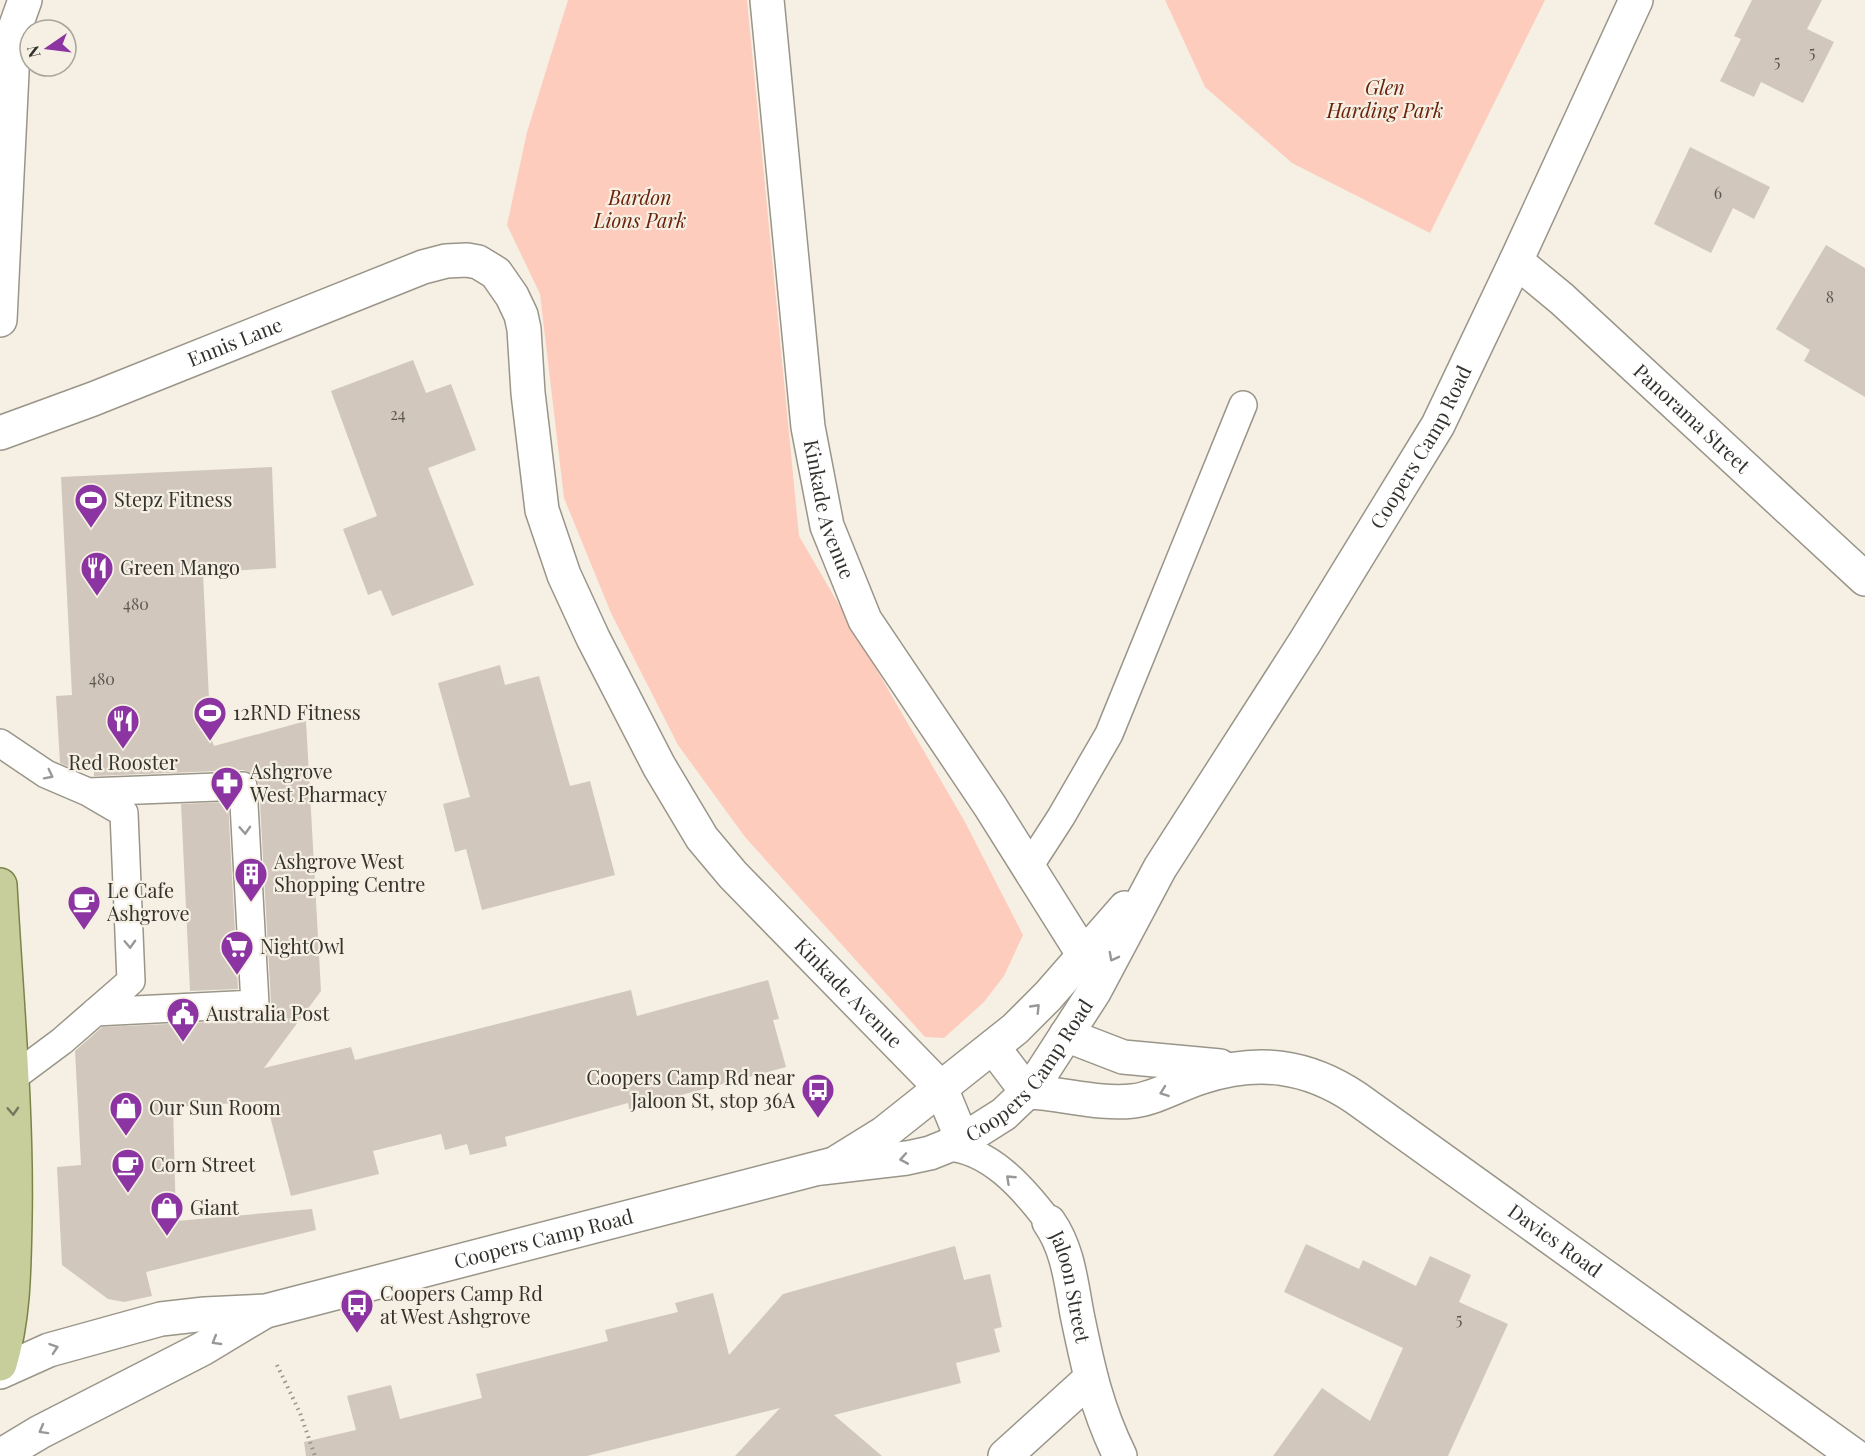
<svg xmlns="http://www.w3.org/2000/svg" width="1865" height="1456" viewBox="0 0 1865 1456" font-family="'Playfair Display',serif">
  <rect width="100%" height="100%" fill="#f5f0e3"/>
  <!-- green -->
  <path fill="#fdccbd" d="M568,0H747L799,536L965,822L1023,935L1004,976L984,1002L944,1038L925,1037L745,837L678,745L611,613L564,498L540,294L507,225L527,132Z
    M1165,0H1545L1430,233L1292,163L1205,87Z"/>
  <!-- building -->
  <path fill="#d2c7bd" d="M1752,0H1822L1807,29L1834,42L1803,103L1761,82L1754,97L1720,81L1741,39L1734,36Z
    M1690,147L1770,187L1754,219L1733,208L1711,253L1654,224Z
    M1826,245L1865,268V397L1804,361L1810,350L1776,329Z
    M413,360L426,393L451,384L476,450L428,468L474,585L392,616L381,590L368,595L343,529L377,516L331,391Z
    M272,467L276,568L203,573L209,699L199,703L214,746L306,721L321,991L264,1068L351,1047L355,1060L631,990L637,1016L768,980L779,1019L773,1020L786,1067L629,1109L628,1103L505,1137L507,1146L470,1155L467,1144L445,1150L441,1134L373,1151L379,1174L291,1196L266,1101L173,1107L176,1221L312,1209L316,1230L146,1272L152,1296L124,1302L108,1299L62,1265L57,1167L81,1165L75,1051L102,1027L256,1020L263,1017L269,1012L271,1003L259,785L256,777L250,772L243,770L94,776V769L76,770L60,763L56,696L72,695L61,477Z
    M500,665L505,685L539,676L570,786L590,781L615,875L482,910L466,849L455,852L443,804L470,797L438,683Z
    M228,802L238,989L190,991L181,804Z
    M1306,1244L1359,1269L1363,1260L1416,1286L1430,1256L1471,1275L1459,1302L1508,1324L1448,1456H1273L1322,1388L1370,1421L1403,1348L1284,1292Z
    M955,1246L964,1280L990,1274L1002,1327L994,1329L1000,1352L956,1363L961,1383L834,1415L882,1456H735L780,1408L587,1456H306L304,1442L356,1430L347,1396L391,1385L400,1419L482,1398L476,1374L608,1341L605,1330L678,1312L675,1303L713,1293L729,1355L783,1294Z"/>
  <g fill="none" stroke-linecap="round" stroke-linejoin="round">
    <!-- lane casing -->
    <g stroke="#9a9589" stroke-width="30">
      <path id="lane" d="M0,743L46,774L88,792L124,813L131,981L62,1041L11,1079
        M88,792L243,786L255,1004L95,1012
        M1028,868L1061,817L1109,734L1243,405
        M945,1147C989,1148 1024,1189 1049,1222"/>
    </g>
    <!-- street casing -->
    <g stroke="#9a9589" stroke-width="36">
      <g id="street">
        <path id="s1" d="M767,0L808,427L827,526L865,620L990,806L1083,954"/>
        <path id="s2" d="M1516,261L1562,299L1865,579"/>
        <path d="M0,320L14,31L25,0"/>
        <path id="s3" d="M0,433L93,399L423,267L446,261L467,260L478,262L496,273L512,296L521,315L524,329L528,393L542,510L564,575L593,638L659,766L702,838L733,875L941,1088"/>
        <path d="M1066,1035L1123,1057L1220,1066"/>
        <path id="s4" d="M1027,1092C1062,1093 1098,1105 1133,1101C1157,1098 1179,1084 1202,1077C1258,1059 1307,1065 1356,1098L1855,1456"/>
        <path id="s5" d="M1049,1222C1068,1249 1071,1282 1077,1314C1088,1367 1096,1407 1120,1456"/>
        <path d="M1005,1456L1091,1378"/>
      </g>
    </g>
    <!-- secondary casing -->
    <g stroke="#9a9589" stroke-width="36">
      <g id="secondary">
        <path d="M993,1047L1027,1092"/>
        <path d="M941,1088L962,1139"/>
        <path id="s6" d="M821,1168L907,1158L930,1153L945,1147L974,1133L1004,1114L1027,1092L1039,1077L1094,992L1160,868L1305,642L1438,425L1516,261L1636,0"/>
        <path id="s7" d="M0,1372L49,1350L161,1319L205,1314L266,1311L834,1164L884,1133L1015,1029L1048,996L1125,908"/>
        <path d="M0,1456L40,1432L202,1349L262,1313"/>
      </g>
    </g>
    <!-- primary casing -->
    <g stroke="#7b8349" stroke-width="36">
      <path id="primary" d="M0,885C6,996 17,1108 15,1219C14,1268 14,1317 0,1364"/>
    </g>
    <!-- path -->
    <path stroke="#97938a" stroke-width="4" stroke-dasharray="1.5 4.5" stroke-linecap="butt" d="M277,1365L300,1413L315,1456"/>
    <!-- lane -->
    <use href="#lane" stroke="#fff" stroke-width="27"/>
    <!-- street -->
    <use href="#street" stroke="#fff" stroke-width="33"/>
    <!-- secondary -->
    <use href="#secondary" stroke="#fff" stroke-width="33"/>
    <!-- primary -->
    <use href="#primary" stroke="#c7ce9b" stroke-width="33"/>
  </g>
  <!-- one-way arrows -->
  <defs><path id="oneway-chevron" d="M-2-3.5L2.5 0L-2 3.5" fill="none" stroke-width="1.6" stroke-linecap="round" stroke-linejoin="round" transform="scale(1.5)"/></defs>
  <g stroke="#9a9896">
    <use href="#oneway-chevron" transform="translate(49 775) rotate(27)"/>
    <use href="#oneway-chevron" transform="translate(245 830) rotate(87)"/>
    <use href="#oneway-chevron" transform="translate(130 944) rotate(88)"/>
    <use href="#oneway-chevron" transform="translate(1113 957) rotate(118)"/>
    <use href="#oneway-chevron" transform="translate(1036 1008) rotate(-46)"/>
    <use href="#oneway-chevron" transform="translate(1164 1092) rotate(160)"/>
    <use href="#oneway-chevron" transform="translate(904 1159) rotate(170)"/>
    <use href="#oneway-chevron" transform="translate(1010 1179) rotate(-137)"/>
    <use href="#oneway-chevron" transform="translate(216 1341) rotate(149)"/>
    <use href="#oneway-chevron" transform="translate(54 1348) rotate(-19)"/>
    <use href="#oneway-chevron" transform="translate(43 1430) rotate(151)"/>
  </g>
  <use stroke="#76785e" href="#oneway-chevron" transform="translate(13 1111) rotate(87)"/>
  <!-- icons -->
  <defs>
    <g id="stadium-pin" transform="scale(1.725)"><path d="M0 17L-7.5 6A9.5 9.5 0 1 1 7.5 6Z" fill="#8c35a2" stroke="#f5f0e3"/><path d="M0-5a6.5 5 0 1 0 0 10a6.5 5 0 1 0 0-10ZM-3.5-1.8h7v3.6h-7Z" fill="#fff"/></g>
    <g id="restaurant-pin" transform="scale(1.725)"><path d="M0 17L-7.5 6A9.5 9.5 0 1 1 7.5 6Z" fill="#8c35a2" stroke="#f5f0e3"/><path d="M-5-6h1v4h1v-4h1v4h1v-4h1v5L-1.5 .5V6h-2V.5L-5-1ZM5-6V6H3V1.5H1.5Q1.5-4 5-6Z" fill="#fff"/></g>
    <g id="pharmacy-pin" transform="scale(1.725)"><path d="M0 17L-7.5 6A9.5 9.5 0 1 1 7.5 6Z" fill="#8c35a2" stroke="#f5f0e3"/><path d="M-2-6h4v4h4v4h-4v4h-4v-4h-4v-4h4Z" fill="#fff"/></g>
    <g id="building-pin" transform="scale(1.725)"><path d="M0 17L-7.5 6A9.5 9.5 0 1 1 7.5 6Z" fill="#8c35a2" stroke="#f5f0e3"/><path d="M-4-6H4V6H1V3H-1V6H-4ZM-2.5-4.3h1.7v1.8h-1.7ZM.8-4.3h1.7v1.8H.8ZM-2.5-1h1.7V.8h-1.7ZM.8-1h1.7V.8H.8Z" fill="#fff"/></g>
    <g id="cafe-pin" transform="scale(1.725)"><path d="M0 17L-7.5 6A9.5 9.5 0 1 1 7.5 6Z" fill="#8c35a2" stroke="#f5f0e3"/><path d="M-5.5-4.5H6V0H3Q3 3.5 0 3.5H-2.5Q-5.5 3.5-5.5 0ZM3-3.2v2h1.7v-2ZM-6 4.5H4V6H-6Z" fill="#fff"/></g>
    <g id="supermarket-pin" transform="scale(1.725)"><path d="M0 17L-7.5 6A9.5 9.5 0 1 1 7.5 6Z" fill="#8c35a2" stroke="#f5f0e3"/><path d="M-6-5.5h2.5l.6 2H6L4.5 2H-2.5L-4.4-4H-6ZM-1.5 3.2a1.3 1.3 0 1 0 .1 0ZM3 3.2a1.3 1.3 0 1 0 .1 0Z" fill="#fff"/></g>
    <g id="civic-pin" transform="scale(1.725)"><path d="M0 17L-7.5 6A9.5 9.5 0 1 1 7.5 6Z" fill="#8c35a2" stroke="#f5f0e3"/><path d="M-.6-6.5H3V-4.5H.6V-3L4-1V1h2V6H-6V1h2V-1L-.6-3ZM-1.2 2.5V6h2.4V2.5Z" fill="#fff"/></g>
    <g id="bus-pin" transform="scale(1.725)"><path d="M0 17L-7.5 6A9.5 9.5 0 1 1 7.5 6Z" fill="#8c35a2" stroke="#f5f0e3"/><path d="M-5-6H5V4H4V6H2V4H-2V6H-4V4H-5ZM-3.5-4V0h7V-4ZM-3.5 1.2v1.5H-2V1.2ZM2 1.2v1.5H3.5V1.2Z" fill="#fff"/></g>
    <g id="shop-pin" transform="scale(1.725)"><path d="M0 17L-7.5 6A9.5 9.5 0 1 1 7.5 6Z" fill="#8c35a2" stroke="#f5f0e3"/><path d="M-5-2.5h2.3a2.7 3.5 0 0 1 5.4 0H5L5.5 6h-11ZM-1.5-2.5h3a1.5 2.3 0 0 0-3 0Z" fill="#fff"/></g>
  </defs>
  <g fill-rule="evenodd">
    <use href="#stadium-pin" x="91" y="500"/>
    <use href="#restaurant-pin" x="97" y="568"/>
    <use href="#stadium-pin" x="210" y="713"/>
    <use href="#restaurant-pin" x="123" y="721"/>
    <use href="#pharmacy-pin" x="227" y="783"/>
    <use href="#building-pin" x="251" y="874"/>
    <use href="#cafe-pin" x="84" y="902"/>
    <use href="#supermarket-pin" x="237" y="947"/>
    <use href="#civic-pin" x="183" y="1014"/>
    <use href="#bus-pin" x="818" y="1090"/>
    <use href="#shop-pin" x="126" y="1108"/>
    <use href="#cafe-pin" x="128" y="1165"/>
    <use href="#shop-pin" x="167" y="1208"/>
    <use href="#bus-pin" x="357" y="1305"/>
  </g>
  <g text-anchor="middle" stroke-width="4.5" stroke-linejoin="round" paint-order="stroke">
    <!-- number labels -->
    <g font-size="16" fill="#5c5751">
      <text x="1812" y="58">5</text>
      <text x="1777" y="67">5</text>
      <text x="1718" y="199">6</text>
      <text x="1830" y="303">8</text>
      <text x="398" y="420">24</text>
      <text x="136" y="610">480</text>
      <text x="102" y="685">480</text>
      <text x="1459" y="1325">5</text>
    </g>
    <!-- park labels -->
    <g font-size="20" font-style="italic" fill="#6b2109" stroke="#f5f0e3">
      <text x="1385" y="95">Glen<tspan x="1385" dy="23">Harding Park</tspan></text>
      <text x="640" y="205">Bardon<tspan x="640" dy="23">Lions Park</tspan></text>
    </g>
    <!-- street labels -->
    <g font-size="20" fill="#34322d" stroke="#f5f0e3">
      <text dy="7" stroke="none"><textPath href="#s3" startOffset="252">Ennis Lane</textPath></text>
      <text dy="7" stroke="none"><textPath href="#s2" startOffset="236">Panorama Street</textPath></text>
      <text dy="7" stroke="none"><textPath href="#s6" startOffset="982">Coopers Camp Road</textPath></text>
      <text dy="7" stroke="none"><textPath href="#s1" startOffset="514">Kinkade Avenue</textPath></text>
      <text dy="7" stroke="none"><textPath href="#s3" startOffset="1356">Kinkade Avenue</textPath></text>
      <text dy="7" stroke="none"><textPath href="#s6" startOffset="243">Coopers Camp Road</textPath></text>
      <text dy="7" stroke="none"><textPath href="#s7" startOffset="562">Coopers Camp Road</textPath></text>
      <text dy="7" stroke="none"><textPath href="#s4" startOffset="586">Davies Road</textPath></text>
      <text dy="7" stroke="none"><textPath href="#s5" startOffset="69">Jaloon Street</textPath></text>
    </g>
    <!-- poi labels -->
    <g font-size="20" fill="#34322d" stroke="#f5f0e3" text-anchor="start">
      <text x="114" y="507">Stepz Fitness</text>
      <text x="120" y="575">Green Mango</text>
      <text x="233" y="720">12RND Fitness</text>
      <text x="123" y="770" text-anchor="middle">Red Rooster</text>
      <text x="250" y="779">Ashgrove<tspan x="250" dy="23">West Pharmacy</tspan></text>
      <text x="274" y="869">Ashgrove West<tspan x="274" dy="23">Shopping Centre</tspan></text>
      <text x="107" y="898">Le Cafe<tspan x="107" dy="23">Ashgrove</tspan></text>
      <text x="260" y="954">NightOwl</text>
      <text x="206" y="1021">Australia Post</text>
      <text x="795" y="1085" text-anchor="end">Coopers Camp Rd near<tspan x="795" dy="23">Jaloon St, stop 36A</tspan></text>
      <text x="149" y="1115">Our Sun Room</text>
      <text x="151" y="1172">Corn Street</text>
      <text x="190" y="1215">Giant</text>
      <text x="380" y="1301">Coopers Camp Rd<tspan x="380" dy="23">at West Ashgrove</tspan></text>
    </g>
  </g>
  <!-- north arrow -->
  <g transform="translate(48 48) rotate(256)"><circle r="28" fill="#f5f0e3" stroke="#a8a49a" stroke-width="1.5"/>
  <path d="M0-4.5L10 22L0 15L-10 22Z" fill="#8c35a2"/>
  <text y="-9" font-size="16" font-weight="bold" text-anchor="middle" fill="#34322d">N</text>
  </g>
</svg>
